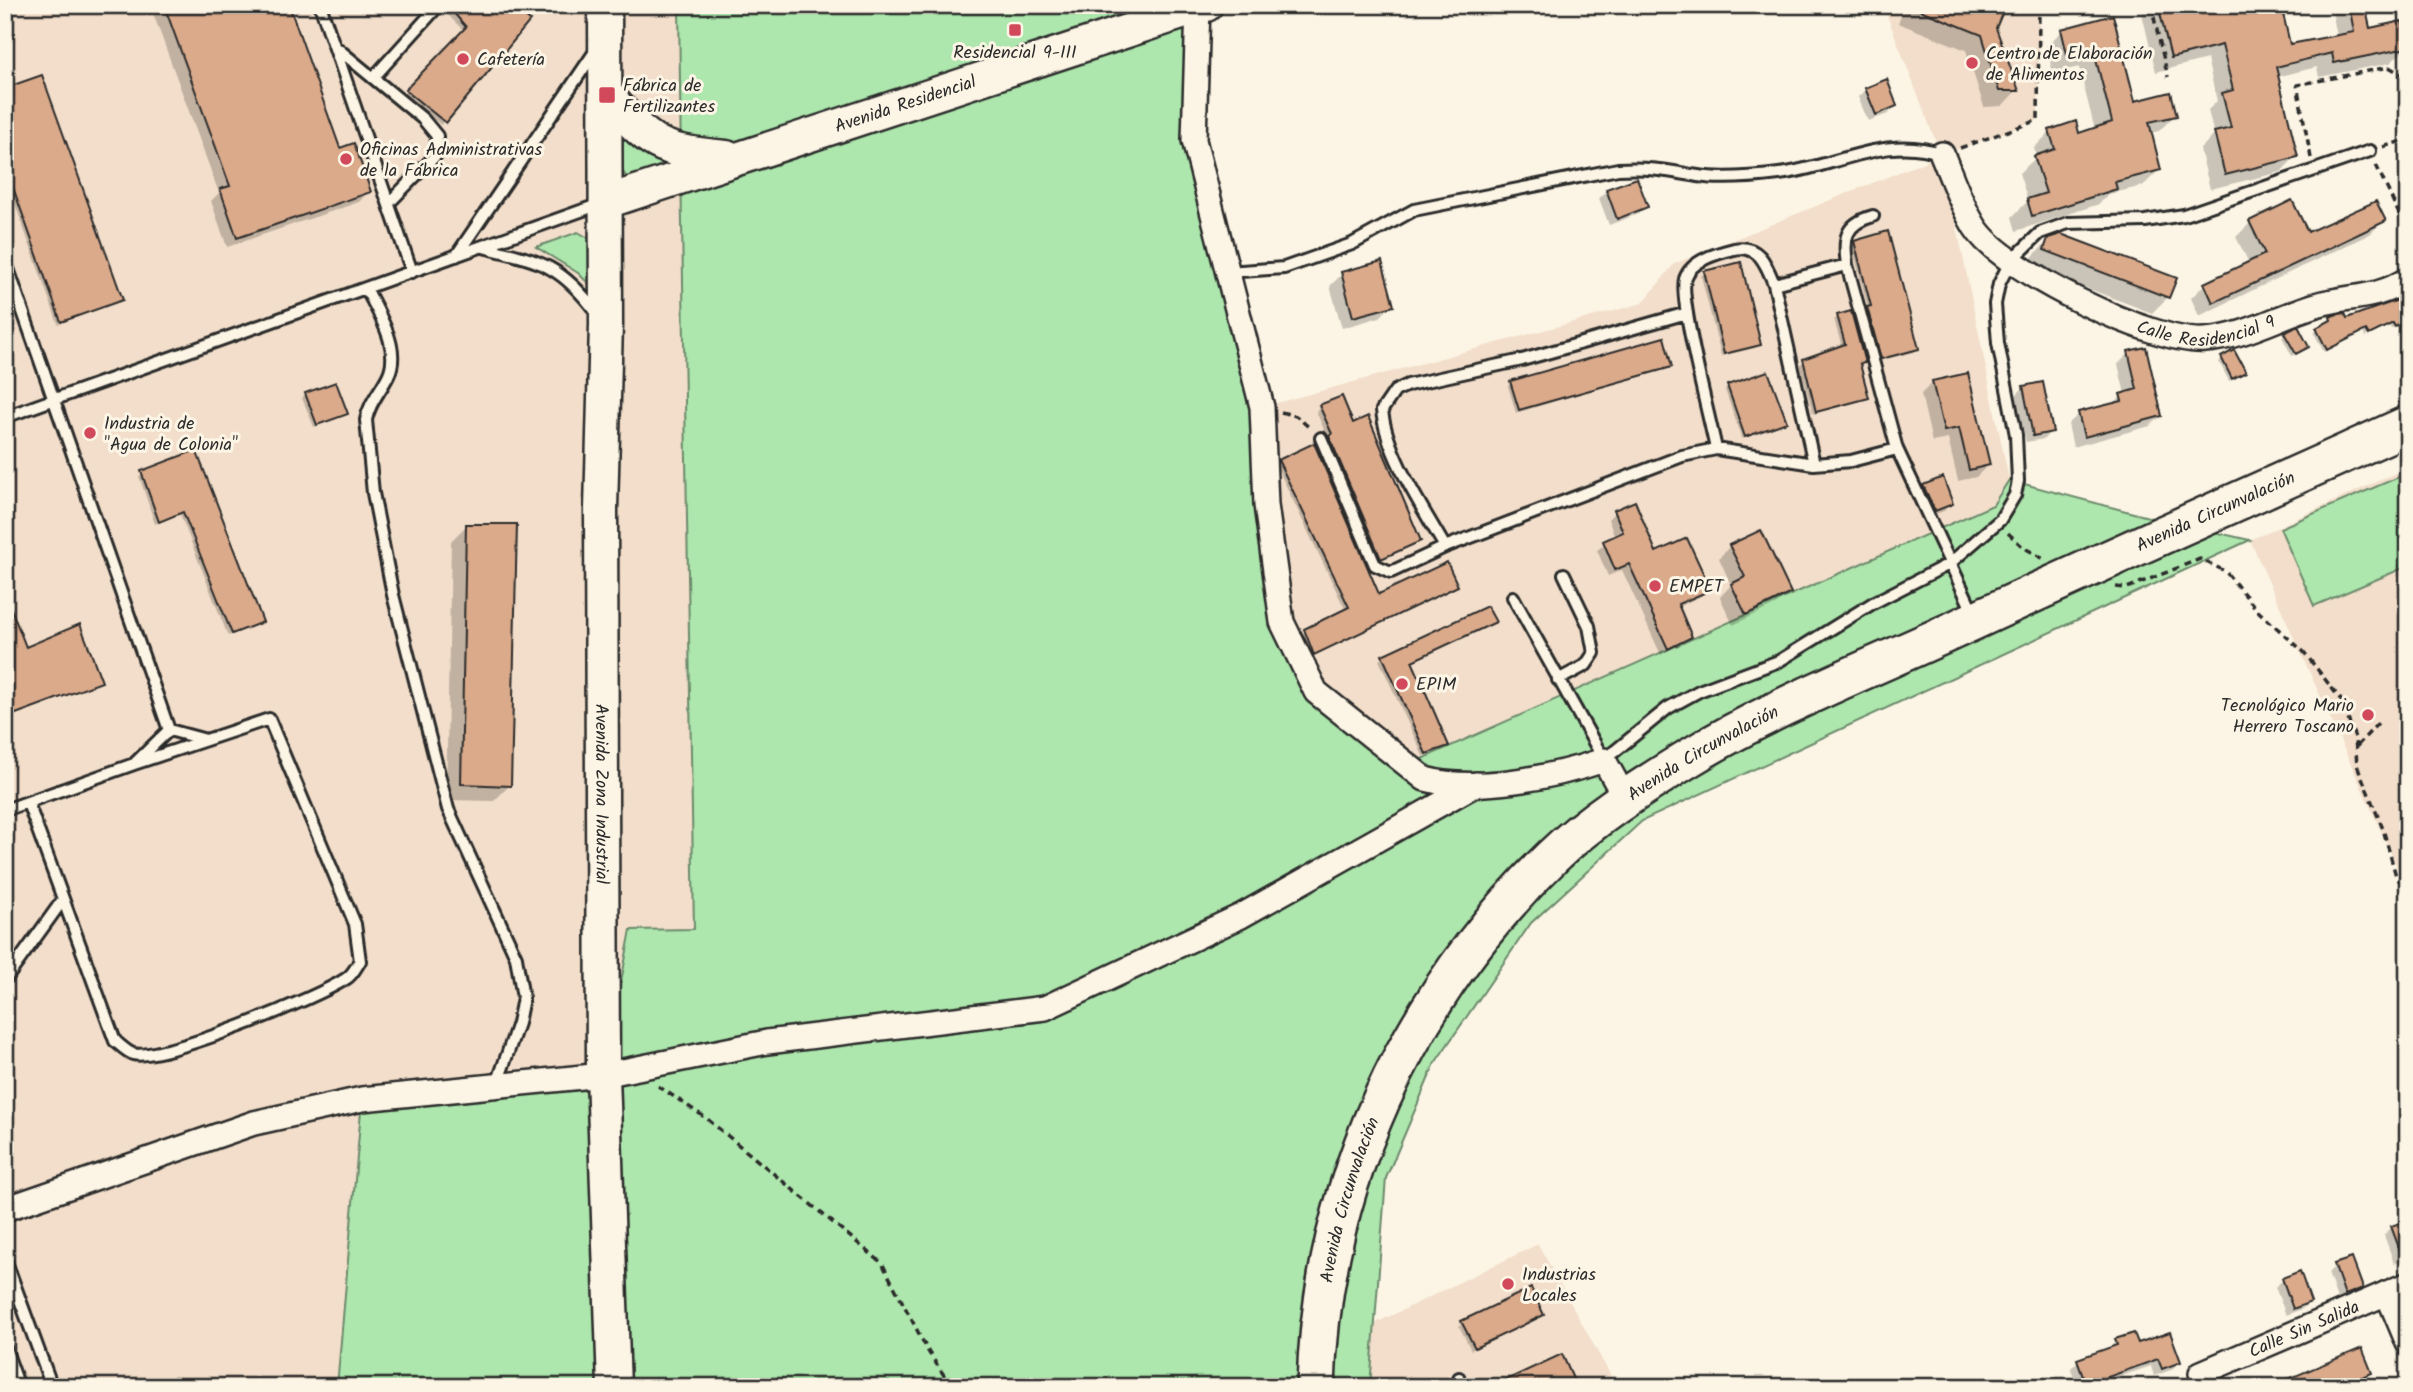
<svg xmlns="http://www.w3.org/2000/svg" width="2413" height="1392" viewBox="0 0 2413 1392" font-family="Kalam,sans-serif">
  <rect width="100%" height="100%" fill="#fcf5e5"/>
  <filter id="ink" filterUnits="userSpaceOnUse"><feTurbulence type="fractalNoise" baseFrequency=".0143" numOctaves="2"/><feDisplacementMap in="SourceGraphic" scale="14" xChannelSelector="R" yChannelSelector="G"/><feConvolveMatrix kernelMatrix="1 2 1 2 8 2 1 2 1" color-interpolation-filters="sRGB"/></filter>
  <g filter="url(#ink)">
    <!-- built -->
    <path fill="#f2deca" d="M5,5H1198L1194,140L1262,407L1643,303L1674,264L1941,155L1883,5H2039L2038,120L1942,155L2009,480V509L1045,1008L362,1099L337,1387H5Z
      M2408,467V891L2250,540Z
      M1538,1244L1617,1387H1370L1374,1324Z"/>
    <!-- green -->
    <path fill="#ade7ad" stroke="#6c896c" stroke-width="2" d="M679,5H1196L1194,140L1262,407L1275,566L1316,692L1408,765L1993,505L2009,480L2156,519L2250,540L1642,821L1531,923L1435,1063L1386,1178L1370,1387H337L362,1099L603,1075L631,930L694,929L681,165L628,179L621,169V125L681,163Z
      M578,232L592,240L598,293L578,273L536,247Z
      M2408,473V566L2314,606L2280,528Z"/>
    <!-- shadow -->
    <path fill="#0003" d="M150,5H287L339,150L369,191L359,202L227,247L211,201L219,193Z
      M455,5H508L441,125L403,94L464,31L447,14Z
      M1890,5H1991L1994,28L2017,90L2002,106L1984,107L1966,50L1898,23L1903,10Z
      M2151,5H2279L2289,46L2337,37L2331,5H2364L2368,30L2406,48L2390,63L2319,77L2317,67L2276,77L2296,156L2281,172L2210,189L2200,149L2214,135L2208,110L2217,101L2207,59L2156,72L2142,14Z
      M2396,5H2408V10L2398,12Z
      M2112,17L2134,103L2175,115L2159,131L2150,133L2159,170L2143,186L2109,194L2099,204L2016,231L2012,217L2028,201L2019,173L2037,157L2034,148L2050,132L2078,135L2095,130L2079,67L2053,73L2046,46L2062,31Z
      M1866,89L1895,106L1888,114L1868,121L1858,97Z
      M5,90L121,299L117,302L58,324L5,176Z
      M1607,191L1646,207L1638,214L1609,225L1599,198Z
      M2408,219V239L2401,225Z
      M2384,220L2370,234L2199,316L2191,298L2205,284L2249,263L2236,237L2250,223L2307,235Z
      M2049,240L2168,297L2152,313L2029,266L2033,256Z
      M1855,241L1917,348L1914,352L1878,361L1864,312L1868,308L1852,245Z
      M1705,273L1759,344L1755,348L1721,356L1701,276Z
      M1342,274L1392,305L1380,317L1342,328L1330,286Z
      M2408,302V320L2391,329L2389,325L2365,337L2363,332L2324,352L2314,333L2331,319L2347,320Z
      M1838,317L1863,362L1859,367L1867,398L1813,414L1800,364L1842,347L1834,320Z
      M2285,334L2307,347L2292,356L2282,337Z
      M2129,353L2161,416L2150,426L2073,447L2068,424L2079,414L2110,406L2125,394L2118,364Z
      M2222,359L2241,375L2229,381L2219,362Z
      M1670,366L1516,413L1508,386L1511,382Z
      M1933,382L1988,465L1976,477L1958,481L1948,439L1932,442L1921,394Z
      M1728,387L1785,422L1742,439L1725,390Z
      M2024,387L2051,431L2044,439L2026,442L2016,395Z
      M306,394L346,413L314,427L302,398Z
      M1320,407L1352,426L1419,541L1415,545L1377,562L1326,441L1328,439L1316,411Z
      M195,453L261,621L228,636L180,514L155,524L139,476Z
      M1279,461L1378,597L1456,586L1311,656L1302,634L1346,611L1276,465Z
      M1924,487L1951,503L1944,511L1927,517L1917,494Z
      M1634,503L1656,554L1708,589L1701,596L1678,607L1690,637L1661,655L1622,570L1608,576L1597,550L1615,537L1608,519L1615,512Z
      M467,525L510,785L494,801L446,800L451,541Z
      M1730,546L1789,593L1777,604L1733,625L1720,597L1731,585L1719,558Z
      M5,598L25,649L99,682L5,719Z
      M1486,608L1494,622L1491,625L1410,662L1447,746L1423,756L1379,660Z
      M2392,1227L2408,1258L2394,1263L2384,1235Z
      M2335,1266L2361,1287L2354,1295L2338,1301L2328,1273Z
      M2283,1280L2309,1302L2302,1309L2286,1315L2275,1287Z
      M1538,1318L1471,1350L1459,1326L1462,1323Z
      M2116,1341L2137,1345L2179,1362L2171,1370L2154,1376L2151,1366L2104,1382L2101,1387H2077L2071,1368L2078,1361L2109,1349Z
      M2408,1341V1365L2404,1367L2398,1351Z
      M1561,1357L1575,1387H1495Z
      M2370,1373L2356,1387H2272Z"/>
    <!-- building -->
    <path fill="#daaa8b" stroke="#2b2b2b" stroke-width="2" d="M164,5H289L340,148L354,143L371,192L237,238L220,189L230,186Z
      M447,5H511L530,21L446,123L405,90L466,27Z
      M1995,5L2004,9L1996,28L2019,91H1999L1982,35L1910,6Z
      M2158,5H2281L2290,44L2354,32L2349,5H2365L2370,28L2402,21L2407,48L2334,63L2332,53L2276,67L2298,157L2225,175L2214,132L2231,128L2222,93L2233,90L2222,45L2171,58Z
      M2113,15L2135,101L2171,92L2177,116L2149,122L2161,170L2115,182L2117,189L2032,216L2027,199L2046,193L2034,156L2055,149L2049,130L2076,121L2079,133L2112,122L2094,52L2068,58L2061,29Z
      M42,75L123,300L61,322L5,165V88Z
      M1887,79L1897,106L1876,115L1865,88Z
      M1637,178L1648,207L1617,219L1606,189Z
      M2292,200L2308,232L2376,201L2386,221L2213,303L2204,283L2265,254L2249,221Z
      M1888,231L1919,349L1881,359L1867,307L1871,306L1854,241Z
      M2061,234L2177,278L2169,298L2044,250L2048,238Z
      M1382,261L1394,306L1353,317L1341,272Z
      M1741,262L1761,345L1724,354L1704,271Z
      M2398,300L2408,320L2395,327L2393,323L2369,335L2366,330L2327,350L2316,328L2331,320L2330,317L2334,315L2345,313L2347,318Z
      M1851,311L1865,363L1860,364L1869,398L1816,412L1803,359L1845,344L1837,315Z
      M2298,326L2309,347L2296,354L2284,333Z
      M1664,337L1672,367L1519,410L1510,381Z
      M2146,347L2162,416L2084,437L2078,412L2122,401L2120,394L2137,389L2128,351Z
      M2234,350L2246,372L2232,379L2221,357Z
      M1768,371L1787,422L1745,437L1727,385Z
      M1968,373L1990,465L1969,470L1959,428L1944,431L1932,381Z
      M336,382L348,414L317,425L305,393Z
      M2043,382L2053,432L2033,436L2023,386Z
      M1342,396L1353,423L1368,416L1421,541L1381,559L1329,436L1332,434L1319,405Z
      M1314,443L1379,594L1447,562L1458,586L1314,655L1304,629L1349,607L1278,460Z
      M196,450L263,622L232,634L183,512L159,522L141,471Z
      M1943,477L1953,504L1935,511L1923,485Z
      M1635,501L1656,552L1687,538L1711,590L1678,604L1692,637L1668,649L1629,564L1615,570L1603,541L1623,532L1614,510Z
      M466,524H517L511,786L461,784Z
      M1761,530L1791,593L1746,615L1731,584L1745,577L1729,545Z
      M6,596L26,647L80,624L102,682L5,718Z
      M1487,606L1496,622L1412,661L1449,746L1426,754L1382,655Z
      M2408,1220V1267H2406L2391,1226Z
      M2352,1258L2363,1288L2345,1295L2334,1264Z
      M2300,1271L2311,1302L2293,1309L2282,1278Z
      M1531,1288L1544,1315L1475,1348L1461,1321Z
      M2170,1332L2181,1362L2162,1369L2158,1359L2105,1378L2107,1383L2087,1387L2077,1359L2117,1345L2115,1339L2134,1333L2138,1343Z
      M2362,1348L2372,1373L2338,1387H2269Z
      M1562,1354L1574,1381L1561,1387H1491Z"/>
    <g fill="none" stroke-linecap="round" stroke-linejoin="round">
      <!-- service casing -->
      <g stroke="#2b2b2b" stroke-width="16">
        <path id="service" d="M320,5L412,272
          M338,49L423,119L437,136L436,155L389,203
          M373,78L439,5
          M483,247C540,261 560,264 597,313
          M456,256L596,50
          M5,260L169,730L134,764L5,810
          M1847,265C1843,238 1845,224 1873,216
          M1227,272L1284,268L1352,244L1414,210L1618,169C1649,167 1668,171 1698,176C1723,180 1754,177 1779,174C1834,168 1886,133 1942,154
          M1774,284L1847,265L1897,449L1974,614
          M366,288C378,313 402,349 388,376C380,392 369,403 366,420L373,493L393,595L448,809L516,957L523,998L518,1023L497,1084
          M5,417L603,203
          M1321,438L1375,565L1391,572L1445,547L1682,456L1716,449L1814,464L1851,461L1897,449
          M1716,449C1710,419 1679,301 1685,279C1691,260 1718,253 1734,249C1759,244 1766,264 1774,284L1814,464
          M1445,547C1423,508 1386,454 1382,410L1395,391L1408,385L1522,360L1687,313
          M1513,597L1604,760L1668,708L1699,691L1779,661L1873,603L1949,564L2000,520L2015,495L2018,481L2016,435L1998,343L1995,304L1999,284L2010,262L2040,233L2068,223L2145,221L2184,215L2370,151
          M1558,680L1586,665L1594,653L1589,626L1564,574
          M169,730L206,740
          M28,803L115,1041C120,1045 127,1052 133,1054C161,1062 320,997 347,978C353,974 356,967 360,961L355,924L269,719L134,764
          M5,980L62,901
          M5,1259L52,1387
          M5,1348L19,1387
          M1459,1378L1463,1387"/>
      </g>
      <!-- minor casing -->
      <g stroke="#2b2b2b" stroke-width="28">
        <g id="minor">
          <path d="M1198,5L1194,140L1262,407L1266,505L1282,622L1316,692L1425,779C1476,793 1554,777 1604,760L1626,800"/>
          <path id="s1" d="M1942,154C1952,178 1961,205 1975,227C2002,271 2154,344 2205,340C2245,337 2279,316 2316,305C2350,295 2376,300 2408,279"/>
          <path d="M5,1209L254,1123L362,1099L603,1075L767,1042L1045,1008L1241,916L1476,784"/>
          <path d="M2387,1293L2408,1343"/>
          <path id="s2" d="M2201,1373L2408,1284"/>
        </g>
      </g>
      <!-- secondary casing -->
      <g stroke="#2b2b2b" stroke-width="37">
        <g id="secondary">
          <path id="s3" d="M605,5L606,324L601,509L603,1075L614,1387"/>
          <path d="M607,95C651,145 658,151 726,157"/>
          <path id="s4" d="M606,202L1206,5"/>
        </g>
      </g>
      <!-- trunk casing -->
      <g stroke="#2b2b2b" stroke-width="42">
        <g id="trunk">
          <path id="s5" d="M1316,1387C1321,1185 1408,997 1552,857C1590,820 1639,789 1684,761C1768,709 1862,672 1952,631C2103,561 2256,493 2408,425"/>
        </g>
      </g>
      <!-- path -->
      <path stroke="#2b2b2b" stroke-width="3.5" stroke-dasharray="7 5" stroke-linecap="butt" d="M2151,5L2168,77
        M2408,93L2400,101L2408,130
        M2383,147L2408,139
        M1960,148L2038,120L2039,5
        M2311,158L2297,85L2389,67L2408,78
        M2376,165L2408,233
        M1281,412L1296,416L1310,428
        M2008,533L2023,547L2044,559
        M2116,587L2127,588L2200,559L2225,571L2259,612L2304,652L2341,700L2355,738L2357,765L2383,829L2396,876L2408,893
        M2357,746L2378,723
        M658,1086L706,1118L882,1263L929,1353L952,1387
        M2174,1387L2183,1382"/>
      <!-- service -->
      <use href="#service" stroke="#fcf5e5" stroke-width="10"/>
      <!-- minor -->
      <use href="#minor" stroke="#fcf5e5" stroke-width="23"/>
      <!-- secondary -->
      <use href="#secondary" stroke="#fcf5e5" stroke-width="32"/>
      <!-- trunk -->
      <use href="#trunk" stroke="#fcf5e5" stroke-width="37"/>
    </g>
  </g>
  <!-- markers -->
  <g fill="#d1495b" stroke="#fcf5e5" stroke-width="2.5">
    <rect x="1008" y="23" width="14" height="14" rx="3.5"/>
    <circle cx="463" cy="59" r="7"/>
    <circle cx="1972" cy="63" r="7"/>
    <rect x="598" y="86" width="18" height="18" rx="3.5"/>
    <circle cx="346" cy="159" r="7"/>
    <circle cx="90" cy="433" r="7"/>
    <circle cx="1655" cy="586" r="7"/>
    <circle cx="1402" cy="684" r="7"/>
    <circle cx="2368" cy="715" r="7"/>
    <circle cx="1508" cy="1284" r="7"/>
  </g>
  <g text-anchor="middle" stroke-width="6" stroke-linejoin="round" paint-order="stroke">
    <!-- poi labels -->
    <g font-size="18" fill="#2b2b2b" stroke="#fcf5e5" text-anchor="start">
      <text x="1015" y="58" text-anchor="middle">Residencial 9-III</text>
      <text x="1986" y="59">Centro de Elaboración<tspan x="1986" dy="21">de Alimentos</tspan></text>
      <text x="477" y="65">Cafetería</text>
      <text x="623" y="91">Fábrica de<tspan x="623" dy="21">Fertilizantes</tspan></text>
      <text x="360" y="155">Oficinas Administrativas<tspan x="360" dy="21">de la Fábrica</tspan></text>
      <text x="104" y="429">Industria de<tspan x="104" dy="21">"Agua de Colonia"</tspan></text>
      <text x="1669" y="592">EMPET</text>
      <text x="1416" y="690">EPIM</text>
      <text x="2354" y="711" text-anchor="end">Tecnológico Mario<tspan x="2354" dy="21">Herrero Toscano</tspan></text>
      <text x="1522" y="1280">Industrias<tspan x="1522" dy="21">Locales</tspan></text>
    </g>
    <!-- street labels -->
    <g font-size="18" fill="#2b2b2b" stroke="#fcf5e5">
      <text dy="6" stroke="none"><textPath href="#s4" startOffset="315">Avenida Residencial</textPath></text>
      <text dy="6" stroke="none"><textPath href="#s1" startOffset="343">Calle Residencial 9</textPath></text>
      <text dy="6" stroke="none"><textPath href="#s5" startOffset="1346">Avenida Circunvalación</textPath></text>
      <text dy="6" stroke="none"><textPath href="#s5" startOffset="779">Avenida Circunvalación</textPath></text>
      <text dy="6" stroke="none"><textPath href="#s3" startOffset="789">Avenida Zona Industrial</textPath></text>
      <text dy="6" stroke="none"><textPath href="#s5" startOffset="191">Avenida Circunvalación</textPath></text>
      <text dy="6" stroke="none"><textPath href="#s2" startOffset="112">Calle Sin Salida</textPath></text>
    </g>
  </g>
  <!-- margin -->
  <rect width="2413" height="1392" fill="none" stroke="#fcf5e5" stroke-width="28"/>
  <rect x="14" y="14" width="2385" height="1364" fill="none" stroke="#2b2b2b" stroke-width="2.5" filter="url(#ink)"/>
</svg>
